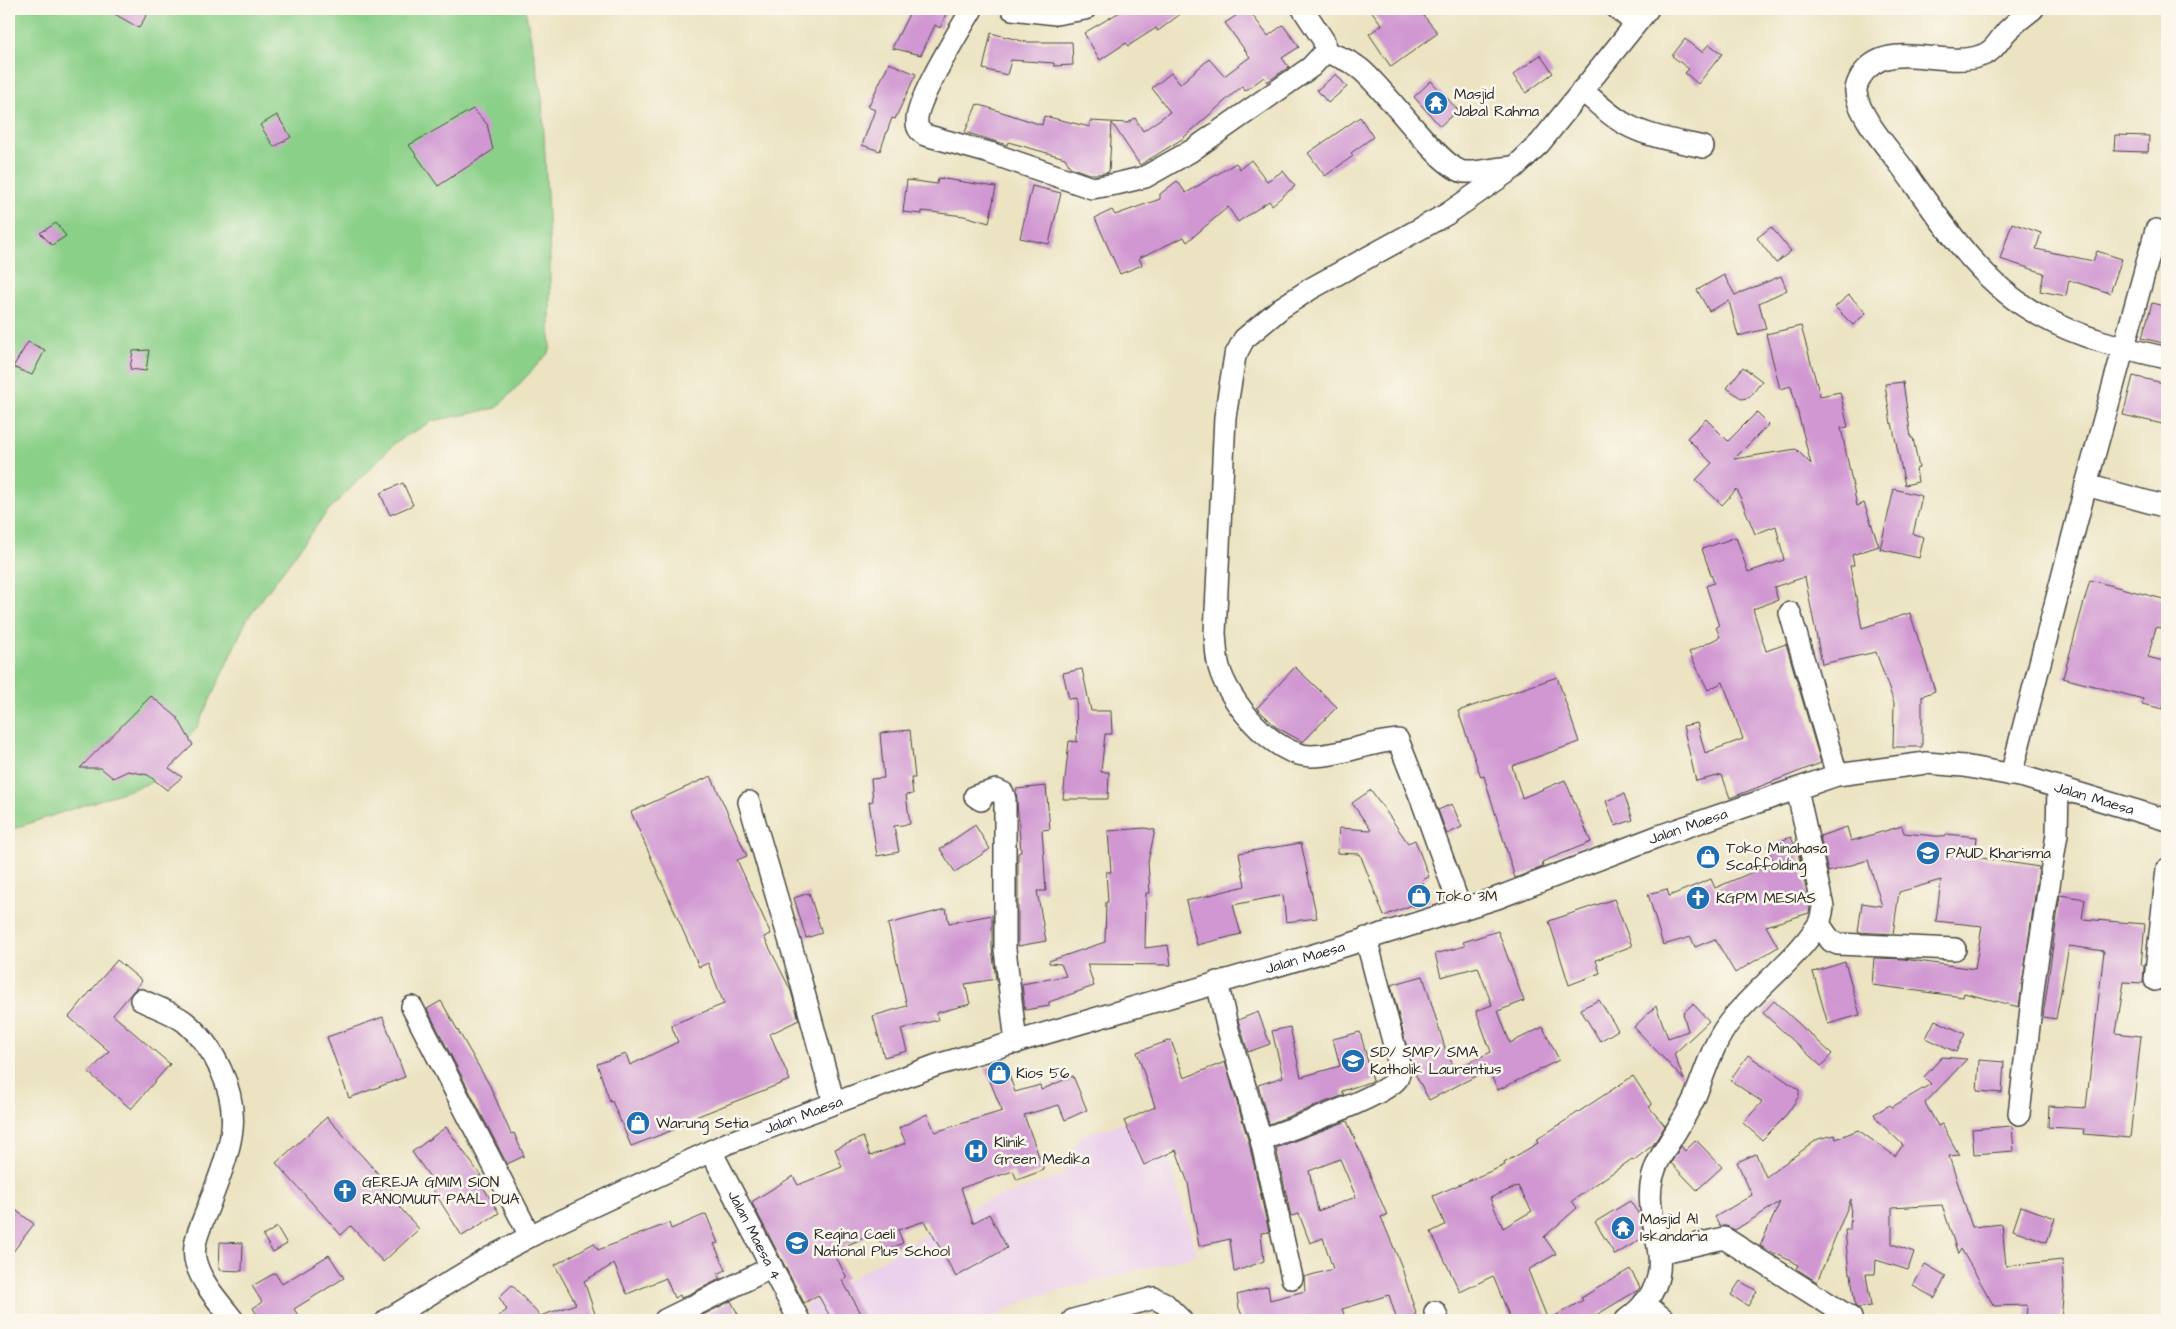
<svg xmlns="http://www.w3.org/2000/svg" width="2176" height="1329" viewBox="0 0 2176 1329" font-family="'Architects Daughter',sans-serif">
  <rect width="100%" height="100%" fill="#fbf7ec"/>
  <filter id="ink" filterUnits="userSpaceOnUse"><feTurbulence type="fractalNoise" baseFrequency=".02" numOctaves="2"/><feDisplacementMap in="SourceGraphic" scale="10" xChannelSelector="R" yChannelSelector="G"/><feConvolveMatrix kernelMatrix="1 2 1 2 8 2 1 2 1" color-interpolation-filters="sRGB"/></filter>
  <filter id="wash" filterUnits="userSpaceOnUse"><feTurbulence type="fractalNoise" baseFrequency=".0096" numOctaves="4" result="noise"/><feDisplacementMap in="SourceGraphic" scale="20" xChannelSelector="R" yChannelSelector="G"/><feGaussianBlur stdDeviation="1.12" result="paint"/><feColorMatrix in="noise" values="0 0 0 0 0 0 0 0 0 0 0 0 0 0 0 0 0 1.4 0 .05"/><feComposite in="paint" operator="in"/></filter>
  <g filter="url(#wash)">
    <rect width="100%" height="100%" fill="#ebe3c1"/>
    <!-- built -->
    <path fill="#ebd1eb" d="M1156,1115L1197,1255L1028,1299L988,1320H812L804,1306L978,1204L1061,1176L1080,1135Z"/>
    <!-- green -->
    <path fill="#8bd089" stroke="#5b7e5a" d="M9,9H525L542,96L550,258V351L497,408L432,421L396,442L326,513L247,619L198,726L150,783L9,830Z"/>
    <g id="blocks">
      <!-- building -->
      <path fill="#d097d2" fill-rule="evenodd" d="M106,9H150L139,28Z
        M897,9H948L940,28L935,25L921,55L892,48L909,14Z
        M1125,9H1187L1158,31L1156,28L1128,46L1126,43L1100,60L1084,33Z
        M1246,9H1248L1268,36L1283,25L1299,47L1282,58L1289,67L1267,82L1264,77L1245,91L1242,86L1182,139L1140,165L1112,123L1109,172L1099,174H1089L1070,167L1065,158L1008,142L1007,145L965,132L977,104L1042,125L1044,116L1090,127V121L1128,123L1135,118L1143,131L1170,112L1152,88L1171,73L1180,84L1209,59L1224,76L1250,57L1225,23Z
        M1370,9H1418L1438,33L1391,67L1369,34L1382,25Z
        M991,33L1026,42H1072L1073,65L1054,66V63L1011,60L1007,75L983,69Z
        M1685,39L1702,52L1709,44L1722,54L1698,84L1685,73L1689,69L1672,56Z
        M1540,55L1553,73L1526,93L1513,75Z
        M889,63L916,74L895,119L892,118L880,151L862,145L875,110L868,107Z
        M1336,74L1347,87L1328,103L1317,90Z
        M1431,81L1458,110L1440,126L1414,97Z
        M473,109L487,124L493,150L438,186L409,145Z
        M277,115L291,137L274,147L260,125Z
        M1360,117L1373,137L1351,153L1353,156L1325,176L1308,153Z
        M2115,135L2149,136L2148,152L2114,151Z
        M1251,160L1267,181L1283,171L1295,186L1272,205L1269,201L1238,222L1228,207L1187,242L1184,237L1139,258L1142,265L1120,274L1095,218L1112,210L1115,215L1160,199V194L1177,181L1186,193L1236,163L1240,169Z
        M938,178L996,187L989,223L964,216L922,211V214L903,212L907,180L937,184Z
        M1032,186L1061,193L1049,244L1020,238Z
        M56,223L66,236L52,245L40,233Z
        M2012,223L2041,233L2036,249L2093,261L2097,251L2122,259L2110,293L2069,280L2066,296L2040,291L2044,273L2000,259Z
        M1771,227L1791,251L1776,263L1757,238Z
        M1724,275L1735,295L1781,276L1787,290L1759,303L1766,329L1738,336L1729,301L1709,311L1697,290Z
        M1849,295L1866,313L1853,325L1835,307Z
        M2152,303L2167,307V344L2142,338Z
        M1801,326L1820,396L1840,392L1848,427L1841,428L1857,506L1864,503L1879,546L1852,555L1854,565L1850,566L1862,628L1910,613L1935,691L1922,696V747H1893L1894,703L1876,652L1822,664L1805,577L1774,587L1778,600L1753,609L1766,651L1786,644L1821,763L1730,798L1722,775L1696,781L1683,726L1697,723L1705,753L1743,739L1723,682L1708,690L1689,652L1720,637L1716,627L1719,626L1706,586L1714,583L1702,549L1736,537L1748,572L1784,560L1776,526L1755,534L1737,489L1722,505L1696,480L1712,463L1687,438L1706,419L1728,441L1757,412L1769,424L1734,459L1796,449L1811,464L1791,386L1780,389L1766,334Z
        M28,342L45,350L32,375L13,367Z
        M149,350L146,371L130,369L133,351Z
        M1743,367L1762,381L1750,397L1742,399L1727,388Z
        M2133,376L2167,384V425L2123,415Z
        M1903,382L1911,438H1913L1919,468L1916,469L1918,482L1905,485L1892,423L1891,424L1885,384Z
        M403,483L413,505L390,515L380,493Z
        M1894,489L1922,496L1913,534L1924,537L1919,558L1880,549Z
        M2090,580L2167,600V629L2156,627L2148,657L2167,662V691L2163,709L2142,704L2143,699L2063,678Z
        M1295,667L1337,707L1303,742L1276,727L1257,708Z
        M1082,669L1091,711H1111L1112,734H1105L1101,772H1109L1108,799H1063L1069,741L1077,742L1076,698L1069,699L1063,673Z
        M1557,677L1579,742L1512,766L1522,798L1565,780L1591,842L1542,862L1543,867L1515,878L1484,776L1481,777L1458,711Z
        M151,696L177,717L193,745L169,768L182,777L167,790L148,775L128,771L113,778L101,768H80Z
        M910,730L915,778H911L913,794L906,795L910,824L894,826L899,852L877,856L869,802L873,801L871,779L884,778L880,733Z
        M711,776L747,856L737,860L771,934L764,937L791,991L799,1020L770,1034L790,1080L698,1116L673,1130L631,1146L612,1101L610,1102L597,1064L626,1054L630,1065L678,1042L671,1025L724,1004L708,963L699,967L631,812Z
        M1046,786L1050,829L1042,830L1046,891H1037L1046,941L1018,946V853L1021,852L1016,789Z
        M1371,790L1408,843L1415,840L1429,877L1422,880L1430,901L1413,907L1412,905L1384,916L1360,854L1337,853L1339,828L1371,830L1352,803Z
        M1624,794L1633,820L1615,826L1606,801Z
        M1452,804L1462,827L1447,834L1438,810Z
        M975,825L990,849L955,872L940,849Z
        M1902,826L1904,833L1945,837L1946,834L1977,837L1975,857L2039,867L2019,1007L1964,993L1963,997L1872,985L1874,958L1903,959L1975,969L1982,926L1936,921L1941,880L1899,892L1893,934L1858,932L1862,903L1882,906L1868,860L1828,872L1820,836L1847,827L1851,841Z
        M1145,828L1155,830L1148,862L1150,893H1146L1145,948L1168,945L1171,965L1087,964L1094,986L1049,1002V1006L1025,1010L1022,984L1066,976L1061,964L1049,963V961L1105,942L1106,902H1108L1106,872H1111L1108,831Z
        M1791,837L1794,844L1796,843L1810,907L1809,913L1766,926L1778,947L1735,973L1715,939L1695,947L1691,937L1663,945L1648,894L1667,889L1669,896L1711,879L1715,888L1774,863L1767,846Z
        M1301,843L1317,918L1286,922L1283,895L1233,905L1241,934L1197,945L1186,901L1245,886L1239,853Z
        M809,893L822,933L806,938L794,898Z
        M2060,895L2085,899L2082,919L2145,924L2141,965H2144L2143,983L2124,982L2116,1033L2141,1036L2130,1138L2083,1134L2084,1129L2048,1127L2049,1106L2086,1108L2104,951L2069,946L2056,1019L2043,1017Z
        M1614,899L1632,946L1596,960L1600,973L1569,985L1549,921Z
        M946,909L949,923L992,915V949L996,979L965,984L970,1004L936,1013L938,1020L901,1029L907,1051L884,1057L873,1016L907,1006L888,924Z
        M1498,931L1524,1001L1498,1011L1510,1043L1543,1027L1559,1060L1498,1090L1488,1070L1429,1100L1412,1068L1391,985L1423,976L1446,1051L1455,1069L1491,1052L1476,1011L1492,1005L1478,967L1441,977L1435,954L1465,946L1463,942Z
        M117,960L142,981L113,1015L170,1064L131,1109L89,1073L109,1051L69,1017Z
        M1845,962L1860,1015L1828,1024L1813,972Z
        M1599,1000L1618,1030L1600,1041L1580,1009Z
        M441,1001L490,1086L511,1134L514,1133L524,1156L507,1164L427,1009Z
        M1774,1001L1832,1054L1821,1066L1763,1013Z
        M1693,1004L1709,1021L1674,1054L1684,1080L1634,1027L1656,1006L1668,1038L1688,1031L1683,1013Z
        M1258,1012L1270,1044L1248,1052L1238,1020Z
        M383,1017L405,1077L349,1098L327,1037Z
        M1935,1020L1965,1034L1956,1052L1926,1038Z
        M1290,1027L1301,1077L1340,1066L1333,1039L1360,1032L1373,1081L1342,1091L1344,1095L1328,1101L1269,1124L1258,1085L1283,1077L1272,1031Z
        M1171,1040L1184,1078L1225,1062L1249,1143L1269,1232L1261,1233L1264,1261L1234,1272L1230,1239L1199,1246L1188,1183L1176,1150L1144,1165L1124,1121L1155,1107L1137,1052Z
        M1748,1055L1799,1090V1096L1785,1117L1762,1140L1743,1123L1762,1102L1730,1080Z
        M1942,1057L1967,1059L1925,1103L1938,1126L1942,1124L1959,1155L1949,1156L1972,1227L2002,1224L2006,1266L2062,1260L2064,1288L2061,1320H2026L2027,1305L1994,1306L1961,1249L1958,1254L1942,1205L1892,1208V1244L1914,1252L1908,1270L1876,1260L1875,1274H1866L1871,1306L1858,1308L1855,1306L1851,1274H1849L1845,1230H1850L1851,1199L1817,1282L1797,1269L1799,1265L1760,1246L1780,1202L1735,1230L1726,1226H1720L1715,1217L1752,1195L1737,1162L1756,1154L1766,1177L1818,1139L1835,1135L1836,1139L1858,1130L1895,1156L1903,1145L1878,1121L1874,1114L1890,1105L1892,1107L1931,1084L1924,1077Z
        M1979,1060L2004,1062L2002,1093L1977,1091Z
        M1005,1063L1015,1092L1040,1085L1041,1090L1073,1076L1087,1110L1065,1120L1059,1105L1024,1115L1044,1170L1017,1180L1013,1171L961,1188L973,1223L989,1214L1007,1248L956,1277L925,1221L898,1230L903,1243L885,1251L876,1233L833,1251L847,1278L842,1280L865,1320H832L818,1295L804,1303L752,1203L753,1201L793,1176L798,1185L842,1167L835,1149L863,1137L870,1156L906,1143L899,1128L927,1114L935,1132L1002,1111L985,1069Z
        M1633,1076L1652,1105L1649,1107L1665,1126L1653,1145L1633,1161L1632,1159L1572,1201L1577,1208L1544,1237L1556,1254L1528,1270L1548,1320L1583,1300L1581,1298L1630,1269L1640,1287L1638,1290L1588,1320H1511L1493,1276L1460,1292L1431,1232L1445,1225L1433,1196L1505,1165L1504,1163L1538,1143L1536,1140ZM1518,1186L1532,1211L1503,1228L1490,1198Z
        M327,1117L392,1189L387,1193L419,1229L383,1262L351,1226L341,1235L276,1163Z
        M1347,1121L1387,1215L1381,1217L1401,1265L1418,1320H1397L1389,1295L1342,1309L1344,1314L1330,1320H1244L1239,1308L1237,1295L1268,1286L1270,1300L1305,1291L1304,1277L1333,1269L1323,1238L1310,1243L1299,1214L1291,1216L1276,1148ZM1340,1159L1356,1197L1318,1211L1309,1171Z
        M2012,1126L2014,1151L1974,1154L1972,1129Z
        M446,1127L481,1176L477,1177L499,1213L462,1236L433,1190L437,1187L412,1152Z
        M1696,1140L1722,1167L1697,1190L1671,1163L1681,1146L1685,1151Z
        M1630,1201L1640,1216L1644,1237L1615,1255L1595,1222Z
        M9,1205L34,1224L9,1257Z
        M2021,1206L2055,1218L2047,1242L2013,1230Z
        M706,1214L718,1243L714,1244L726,1270L717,1274L720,1279L681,1298L680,1295L674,1298L666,1278L627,1294L614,1264L584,1281L597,1320H493L507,1310L499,1297L512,1285L540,1316L576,1304L555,1265L594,1243L598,1250L669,1223L671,1229Z
        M277,1227L287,1244L273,1252L263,1236Z
        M220,1242L243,1243L242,1271L219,1270Z
        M329,1255L344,1278L294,1309L301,1320H260L253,1308L262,1302L252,1286L275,1273L282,1284Z
        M1925,1264L1946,1276L1935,1298L1913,1286Z
        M1740,1281L1757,1291L1748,1306L1731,1295Z
        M731,1301L741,1320H693Z"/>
    </g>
  </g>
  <g filter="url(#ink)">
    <use href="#blocks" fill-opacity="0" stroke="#484742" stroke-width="1"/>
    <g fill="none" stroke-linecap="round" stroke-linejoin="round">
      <!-- minor casing -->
      <g stroke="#484742" stroke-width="24">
        <g id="minor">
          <path d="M972,9C960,30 914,103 917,123C917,129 921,132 925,135L990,153L1092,188L1116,184L1145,177L1191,151L1311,67L1325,52L1324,41L1303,9"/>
          <path d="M1012,9L1056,14L1085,9"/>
          <path d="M1618,9L1635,23"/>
          <path d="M2033,9C2024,16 2015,23 2007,31C1998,41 1994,52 1980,56C1946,68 1893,41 1867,69C1862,73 1855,86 1856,92C1858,114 1886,146 1899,163C1938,216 1979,283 2039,315C2080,338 2122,348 2167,358"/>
          <path d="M1325,52C1338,56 1349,60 1359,68C1384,86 1440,170 1465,172C1481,173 1498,167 1514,167"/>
          <path d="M1582,90C1596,102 1609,115 1625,124C1648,137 1677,141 1703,147"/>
          <path d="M2086,485L2167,507"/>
          <path d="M1790,613L1837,775"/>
          <path d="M2011,775L2086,485L2156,230"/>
          <path d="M981,800L975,796L996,790L1003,793L1005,799V949L1016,1043"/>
          <path d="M749,802L794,956L834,1103"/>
          <path d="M1461,910L1422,801L1398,740C1368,742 1341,756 1311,756C1274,756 1228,701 1219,667C1216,656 1216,644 1215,633L1225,417L1235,356L1244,339L1281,308L1312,288L1447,214L1515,167L1540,143L1648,9"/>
          <path d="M1819,924L1831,941L1838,944L1955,949"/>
          <path d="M2155,980L2167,869"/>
          <path d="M1217,982L1228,1030L1261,1140L1292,1278"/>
          <path d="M141,1000C155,1007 172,1012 185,1022C214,1046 236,1090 232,1129C229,1155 218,1180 209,1205C203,1222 190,1244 196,1263C202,1284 220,1303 233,1320"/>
          <path d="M412,1007L530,1236"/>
          <path d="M2019,1114L2034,982L2057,834L2058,787"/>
          <path d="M1261,1140C1287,1130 1382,1098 1397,1079C1399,1076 1399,1072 1400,1068L1366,938"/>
          <path id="s1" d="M711,1151L799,1320"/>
          <path d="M1659,1253L1724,1238L1851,1318"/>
          <path d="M1644,1303L1665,1320"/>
          <path d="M1435,1312L1438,1320"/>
          <path id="s2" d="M387,1320L491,1257L546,1228L728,1143L937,1065L1344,946L1497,898L1659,836L1837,775L1926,763L1964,766L2024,777L2167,820"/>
          <path d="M665,1320L772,1267"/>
          <path d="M1073,1320L1154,1298L1164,1303L1181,1320"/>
          <path d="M1626,1320C1698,1267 1626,1220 1660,1158C1671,1138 1684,1120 1694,1099C1705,1073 1713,1042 1731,1020C1757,988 1797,958 1818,925C1821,920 1822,913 1823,907L1797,789"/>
        </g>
      </g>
      <!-- minor -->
      <use href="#minor" stroke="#fff" stroke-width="21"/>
    </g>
  </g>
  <!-- icons -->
  <defs>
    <g id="temple-disc" transform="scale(1.25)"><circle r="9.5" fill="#1f6fb2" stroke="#fbf7ec"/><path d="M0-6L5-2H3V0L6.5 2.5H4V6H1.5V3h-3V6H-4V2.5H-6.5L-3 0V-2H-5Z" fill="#fff"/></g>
    <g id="school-disc" transform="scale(1.25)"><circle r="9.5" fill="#1f6fb2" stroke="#fbf7ec"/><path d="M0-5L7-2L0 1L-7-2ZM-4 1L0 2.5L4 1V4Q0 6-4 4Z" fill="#fff"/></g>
    <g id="shop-disc" transform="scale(1.25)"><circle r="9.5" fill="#1f6fb2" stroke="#fbf7ec"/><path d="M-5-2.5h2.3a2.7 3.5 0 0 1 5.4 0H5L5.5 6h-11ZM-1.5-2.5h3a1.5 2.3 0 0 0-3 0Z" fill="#fff"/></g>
    <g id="church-disc" transform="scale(1.25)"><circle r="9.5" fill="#1f6fb2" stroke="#fbf7ec"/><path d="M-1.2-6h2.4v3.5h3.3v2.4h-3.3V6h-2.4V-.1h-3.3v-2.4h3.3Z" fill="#fff"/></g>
    <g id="hospital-disc" transform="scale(1.25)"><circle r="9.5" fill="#1f6fb2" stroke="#fbf7ec"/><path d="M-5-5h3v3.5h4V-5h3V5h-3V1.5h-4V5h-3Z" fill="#fff"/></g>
  </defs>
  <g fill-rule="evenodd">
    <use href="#temple-disc" x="1436" y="103"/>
    <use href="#school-disc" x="1928" y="853"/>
    <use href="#shop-disc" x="1708" y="857"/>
    <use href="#shop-disc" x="1419" y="896"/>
    <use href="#church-disc" x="1698" y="898"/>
    <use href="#school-disc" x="1353" y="1061"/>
    <use href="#shop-disc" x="999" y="1073"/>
    <use href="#shop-disc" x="638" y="1123"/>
    <use href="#hospital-disc" x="976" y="1151"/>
    <use href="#church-disc" x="345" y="1191"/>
    <use href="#temple-disc" x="1623" y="1228"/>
    <use href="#school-disc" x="797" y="1243"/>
  </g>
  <g text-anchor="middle" stroke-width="5" stroke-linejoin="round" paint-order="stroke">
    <!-- poi labels -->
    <g font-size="15" fill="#2b2b2b" stroke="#fbf7ec" text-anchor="start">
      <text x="1454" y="99">Masjid<tspan x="1454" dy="17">Jabal Rahma</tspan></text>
      <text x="1726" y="853">Toko Minahasa<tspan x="1726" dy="17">Scaffolding</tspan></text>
      <text x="1946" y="858">PAUD Kharisma</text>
      <text x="1436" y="901">Toko 3M</text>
      <text x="1716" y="903">KGPM MESIAS</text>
      <text x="1370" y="1057">SD/ SMP/ SMA<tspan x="1370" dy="17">Katholik Laurentius</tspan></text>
      <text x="1016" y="1078">Kios 56</text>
      <text x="656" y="1128">Warung Setia</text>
      <text x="994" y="1147">Klinik<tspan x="994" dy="17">Green Medika</tspan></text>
      <text x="362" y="1187">GEREJA GMIM SION<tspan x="362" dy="17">RANOMUUT PAAL DUA</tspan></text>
      <text x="1640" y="1224">Masjid Al<tspan x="1640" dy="17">Iskandaria</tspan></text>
      <text x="814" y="1239">Regina Caeli<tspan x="814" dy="17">National Plus School</tspan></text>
    </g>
    <!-- street labels -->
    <g font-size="15" fill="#2b2b2b" stroke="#fbf7ec">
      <text dy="5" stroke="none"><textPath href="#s2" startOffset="1816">Jalan Maesa</textPath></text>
      <text dy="5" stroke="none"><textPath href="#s2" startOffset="1396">Jalan Maesa</textPath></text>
      <text dy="5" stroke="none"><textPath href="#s2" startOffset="991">Jalan Maesa</textPath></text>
      <text dy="5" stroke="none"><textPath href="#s2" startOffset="465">Jalan Maesa</textPath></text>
      <text dy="5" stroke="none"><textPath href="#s1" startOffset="95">Jalan Maesa 4</textPath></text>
    </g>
  </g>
  <!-- margin -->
  <rect width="2176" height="1329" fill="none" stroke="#fbf7ec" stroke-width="30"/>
</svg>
